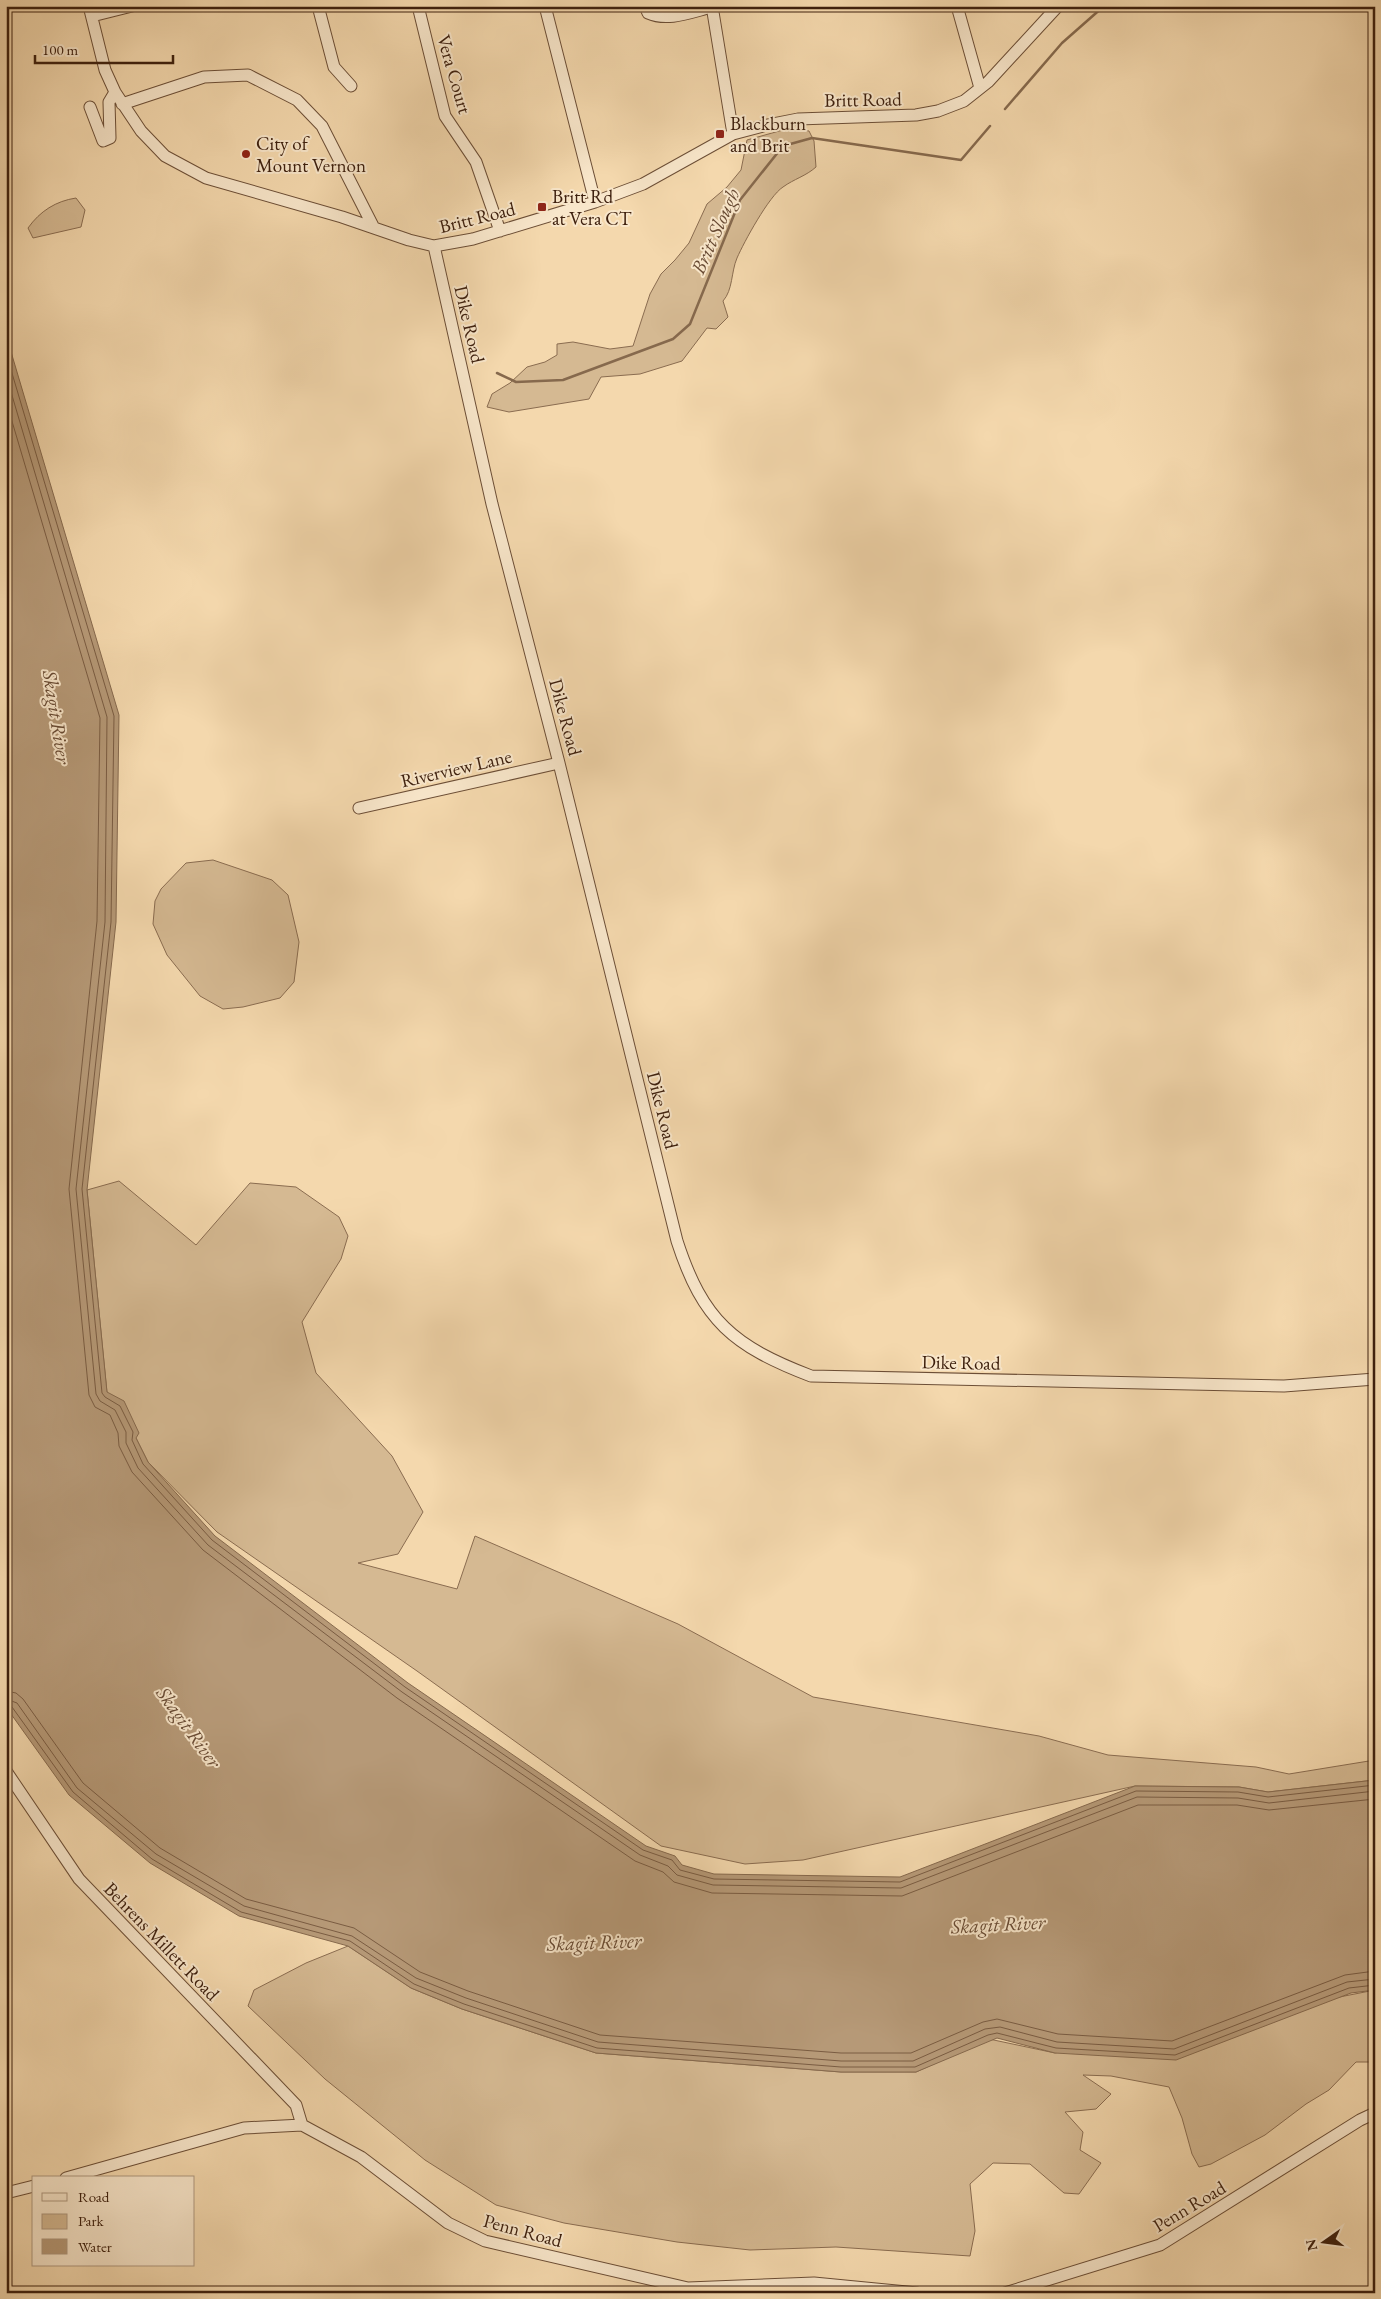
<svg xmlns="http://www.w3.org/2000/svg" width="1381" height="2299" viewBox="0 0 1381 2299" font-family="'EB Garamond',serif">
  <rect width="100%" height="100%" fill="#f4d8ad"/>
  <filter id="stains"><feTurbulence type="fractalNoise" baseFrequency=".004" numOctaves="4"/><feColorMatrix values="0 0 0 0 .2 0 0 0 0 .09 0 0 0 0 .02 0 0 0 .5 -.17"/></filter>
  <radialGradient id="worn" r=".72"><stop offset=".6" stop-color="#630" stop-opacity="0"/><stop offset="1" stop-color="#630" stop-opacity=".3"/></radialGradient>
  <!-- green -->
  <path fill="#d5b992" stroke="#8a6c50" d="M790,128L809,131L814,141L816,167C806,176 794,179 783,187C769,196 744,242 737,258C731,272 733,290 723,301L728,317L716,329L707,328L682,361L640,374L601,377L589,399L509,412L487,407L492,394L510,383L527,367L545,362L557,355V344L573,342L610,349L633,346L650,294L661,274L675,260L689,243L707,204L727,187L741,170L747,140Z
    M76,198L85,210L81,227L33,238L28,228C40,211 56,201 76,198Z
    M213,860L272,880L288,895L299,942L294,982L280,998L243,1007L223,1009L200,996L167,955L153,924L155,901L161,889L186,863Z
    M119,1181L196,1245L250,1183L296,1187L339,1217L348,1236L341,1259L302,1322L316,1373L392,1456L423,1512L398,1554L358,1563L457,1589L475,1536L678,1624L813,1697L1039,1736L1108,1755L1256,1767L1289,1774L1375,1760V1780L1268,1792L1239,1787L1135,1786L803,1860L745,1864L661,1846L417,1671L217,1532L148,1462L136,1438L107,1393L87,1190Z
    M348,1946L411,1988L462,2009L596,2053L841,2072H916L989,2039L1055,2053L1375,1990V2062H1356L1329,2090L1306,2104L1265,2135L1211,2164L1199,2167L1192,2154L1182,2118L1169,2087L1111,2076L1083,2075L1111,2094L1096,2109L1065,2112L1083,2132L1080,2150L1101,2163L1079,2194L1064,2193L1030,2164L993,2163L970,2184L975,2231L970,2256L836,2247L750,2250L677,2242L564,2223L496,2205L425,2160L325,2079L248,2006L254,1990L306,1963Z"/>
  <!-- water -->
  <path fill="#b69977" stroke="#86694d" d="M6,335L119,715L116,922L87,1190L107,1392L124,1401L139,1433L136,1438L148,1462L215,1536L408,1683L646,1846L675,1856L682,1865L714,1874L900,1877L1135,1786L1239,1787L1268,1792L1375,1780V1990L1351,1993L1176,2060L1055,2053L997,2038L916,2072H841L596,2053L462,2009L411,1988L348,1946L239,1916L150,1863L69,1795L6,1707Z"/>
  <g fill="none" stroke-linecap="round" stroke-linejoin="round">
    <!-- shore -->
    <path stroke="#7a5c42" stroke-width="1" d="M6,353L114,716L111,922L82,1189L102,1393L105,1397L120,1406L133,1432L132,1440L143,1464L212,1540L405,1687L643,1850L672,1860L680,1870L714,1879L900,1882L1136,1791L1238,1792L1268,1797L1375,1785
      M6,375L107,717L105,922L76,1189L96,1394L100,1401L115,1410L126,1432V1443L138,1468L208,1545L402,1692L640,1855L668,1866L677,1875L713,1885L901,1888L1137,1797L1238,1798L1269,1803L1375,1791
      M6,401L100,718L97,921L69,1189L89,1395L95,1407L110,1415L118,1433L119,1446L132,1472L203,1550L397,1698L635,1861L663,1872L674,1882L712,1893L902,1896L1138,1805H1237L1269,1810L1375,1799
      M6,1691L16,1693L23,1699L83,1783L160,1848L246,1899L354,1928L420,1972L468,1991L600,2035L841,2053H911L983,2022L997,2019L1058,2034L1172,2041L1345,1975L1375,1971
      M6,1699L17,1703L77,1788L156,1854L244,1906L352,1936L416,1978L466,1998L598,2042L841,2061H913L985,2029L1000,2027L1057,2042L1174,2049L1347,1982L1375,1979
      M6,1705L12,1707L73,1792L152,1859L241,1912L350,1941L414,1984L464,2004L597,2048L841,2067H915L988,2035L997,2033L1056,2048L1175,2055L1349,1988L1375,1985"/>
    <!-- stream -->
    <path stroke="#86694d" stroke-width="2.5" d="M1005,109L1062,43L1104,6
      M497,373L516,382L563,380L673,339L690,324L740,200L783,146L812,138L961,160L990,126"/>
    <!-- minor casing -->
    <g stroke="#6c4e36" stroke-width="13">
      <path id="minor" d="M89,6L105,70L115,92L141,131L165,156L206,178L342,217L409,240L434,246L473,239L595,202L643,184L733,134L763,126L798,119L916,115L938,111L964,101L988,82L1058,6
        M318,6L334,67L351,86
        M418,6L445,116L476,162L500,231
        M545,6L595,202
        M645,6L648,13C668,22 691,12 712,7
        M712,6L733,134
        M957,6L980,88
        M92,16L132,6
        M122,104L204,77L248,75L297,100L322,126L374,228
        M90,107L103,141L110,138L109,102L115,92
        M434,246L492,504L559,763L677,1241C703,1321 733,1346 811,1376L1284,1386L1375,1379
        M359,808L559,763
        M6,1771L79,1879L296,2105L302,2125
        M66,2178L244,2128L302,2125L361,2157L448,2223L485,2241L688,2288L814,2283L917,2293
        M6,2193L34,2186
        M1005,2293L1160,2245L1360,2120L1375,2113"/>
    </g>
    <!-- minor -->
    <use href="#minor" stroke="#f8e6ca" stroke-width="11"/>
  </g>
  <!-- markers -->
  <g fill="#8f2418" stroke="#f8e6ca" stroke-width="2">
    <rect x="715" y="129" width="10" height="10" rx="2.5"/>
    <circle cx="246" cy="154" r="5"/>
    <rect x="537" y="202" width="10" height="10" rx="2.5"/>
  </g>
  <g text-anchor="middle" stroke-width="4" stroke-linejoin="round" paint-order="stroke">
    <!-- street labels -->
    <g font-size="19" fill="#3e200e" stroke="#f8e6ca">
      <text transform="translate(455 74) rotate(74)" y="7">Vera Court</text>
      <text transform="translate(863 99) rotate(-1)" y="7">Britt Road</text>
      <text transform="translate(477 217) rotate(-14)" y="7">Britt Road</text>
      <text transform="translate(470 324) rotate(77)" y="7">Dike Road</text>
      <text transform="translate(566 717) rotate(75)" y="7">Dike Road</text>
      <text transform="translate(456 768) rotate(-13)" y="7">Riverview Lane</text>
      <text transform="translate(663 1110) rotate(76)" y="7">Dike Road</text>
      <text transform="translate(961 1362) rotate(1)" y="7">Dike Road</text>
      <text transform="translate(162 1941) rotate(46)" y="7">Behrens Millett Road</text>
      <text transform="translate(1189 2206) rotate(-31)" y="7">Penn Road</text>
      <text transform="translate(523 2230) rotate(15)" y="7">Penn Road</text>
    </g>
    <!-- poi labels -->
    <g font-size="19" fill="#3e200e" stroke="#f8e6ca" text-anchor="start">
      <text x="730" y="130">Blackburn<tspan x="730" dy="22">and Brit</tspan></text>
      <text x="256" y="150">City of<tspan x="256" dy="22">Mount Vernon</tspan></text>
      <text x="552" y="203">Britt Rd<tspan x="552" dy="22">at Vera CT</tspan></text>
    </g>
    <!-- water labels -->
    <g font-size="20" font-style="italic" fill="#684a33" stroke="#f8e6ca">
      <text transform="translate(715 231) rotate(-66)" y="7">Britt Slough</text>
      <text transform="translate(57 717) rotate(81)" y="7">Skagit River</text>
      <text transform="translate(189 1727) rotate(54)" y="7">Skagit River</text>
      <text transform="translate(998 1924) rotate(-3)" y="7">Skagit River</text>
      <text transform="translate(594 1942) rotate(-2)" y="7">Skagit River</text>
    </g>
  </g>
  <!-- margin -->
  <rect width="1381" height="2299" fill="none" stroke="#f4d8ad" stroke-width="25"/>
  <rect x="8" y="8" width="1366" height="2284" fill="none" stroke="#3e200e" stroke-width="2.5"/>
  <rect x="12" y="12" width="1356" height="2274" fill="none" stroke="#3e200e"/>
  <!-- legend -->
  <rect x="32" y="2176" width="162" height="90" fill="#f8e6ca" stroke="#ae977f"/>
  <rect x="42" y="2193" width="25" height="8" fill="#f8e6ca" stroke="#ae977f"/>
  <text x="78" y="2202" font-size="15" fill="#3e200e">Road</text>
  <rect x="42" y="2214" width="25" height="15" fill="#d5b992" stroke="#ae977f"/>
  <text x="78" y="2226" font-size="15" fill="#3e200e">Park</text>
  <rect x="42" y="2239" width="25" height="15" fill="#b69977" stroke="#ae977f"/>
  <text x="78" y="2252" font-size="15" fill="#3e200e">Water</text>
  <!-- north arrow -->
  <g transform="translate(1324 2242) rotate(256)" stroke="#f8e6ca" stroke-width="4" paint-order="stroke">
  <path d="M0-4L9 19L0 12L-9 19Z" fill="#3e200e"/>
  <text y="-8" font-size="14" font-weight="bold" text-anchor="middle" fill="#3e200e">N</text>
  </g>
  <!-- scale -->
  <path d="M35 55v8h138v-8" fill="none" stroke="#3e200e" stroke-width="2.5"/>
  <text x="42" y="55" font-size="15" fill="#3e200e" stroke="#f8e6ca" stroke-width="4" paint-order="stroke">100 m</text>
  <rect width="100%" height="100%" filter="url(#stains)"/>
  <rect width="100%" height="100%" fill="url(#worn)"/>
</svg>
